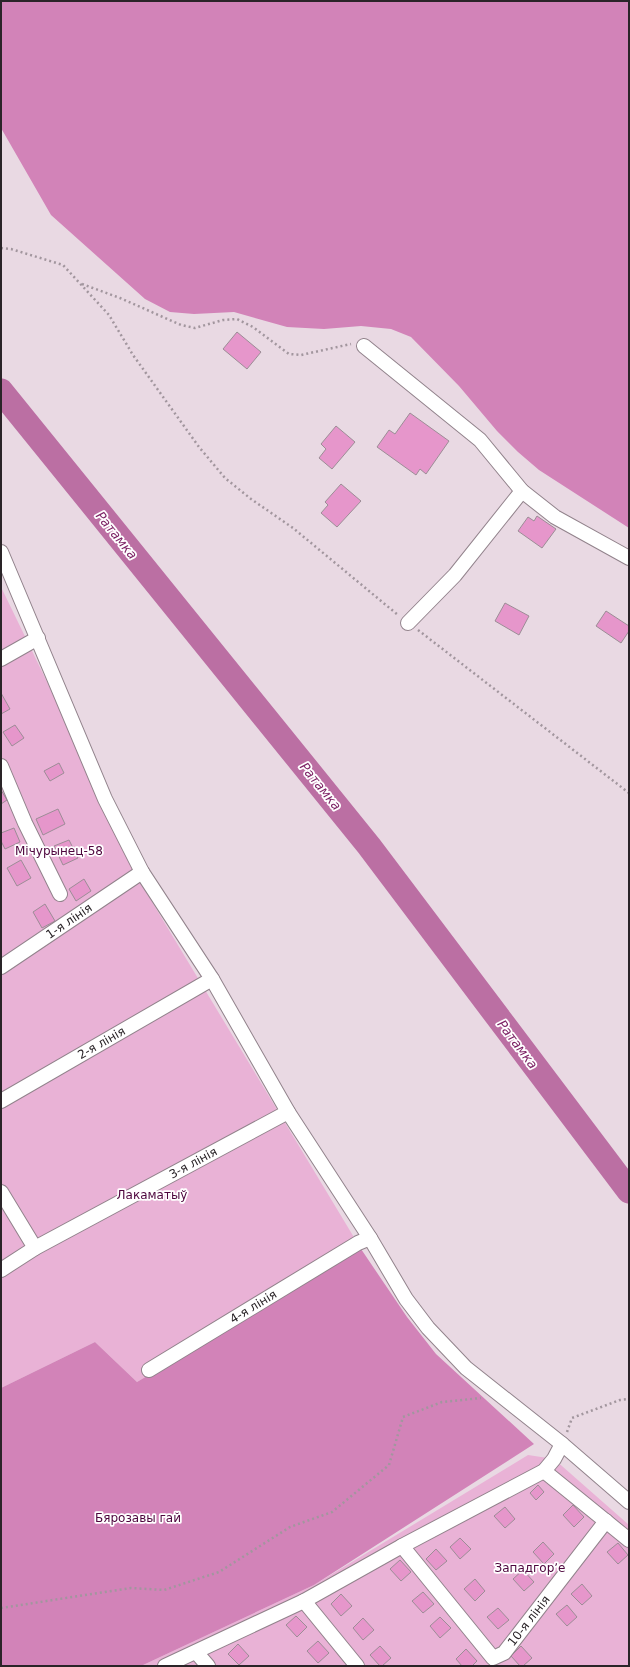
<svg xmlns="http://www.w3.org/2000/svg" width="630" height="1667" viewBox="0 0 630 1667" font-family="'DejaVu Sans',sans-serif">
  <rect width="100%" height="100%" fill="#e9d9e3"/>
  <!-- green -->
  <path fill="#e9b2d6" d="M1,587L50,688L83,762L137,877L361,1249L137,1382L95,1342L1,1388Z
    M528,1455L554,1459L629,1525V1666H141L314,1585Z"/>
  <!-- forest -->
  <path fill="#d283b8" d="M1,1H629V528L539,470L518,452L497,431L459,386L411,337L391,329L361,326L324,329L287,327L234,312L194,314L170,312L145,299L51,215L1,128Z
    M361,1249L407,1317L436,1354L534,1444L314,1585L141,1666H1V1388L95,1342L137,1382Z"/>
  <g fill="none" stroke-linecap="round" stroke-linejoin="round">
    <!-- river -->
    <path stroke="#bb6fa3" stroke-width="25" d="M1,391L369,846L629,1191"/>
  </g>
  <!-- building -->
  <path fill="#e696cb" stroke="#9c8d96" d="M237,332L261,352L247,369L223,349Z
    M410,413L449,441L426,474L420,469L416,475L377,447L389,430L395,434Z
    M336,426L355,442L332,469L319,458L326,449L321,444Z
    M341,484L361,501L337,527L321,513L328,505L325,502Z
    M537,516L556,529L542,548L518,531L528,517L534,521Z
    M505,603L529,616L519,635L495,621Z
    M606,611L629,626V631L621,643L596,626Z
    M1,693L10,709L1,714Z
    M15,725L24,738L12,746L3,732Z
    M59,763L64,773L50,781L44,771Z
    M1,790L7,800L1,804Z
    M58,809L65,824L43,835L36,819Z
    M14,828L20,842L5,849L1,841V833Z
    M69,840L78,858L63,865L54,846Z
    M21,860L31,878L17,886L7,868Z
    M84,879L91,891L76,901L69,889Z
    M45,904L55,921L42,928L33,912Z
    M538,1485L544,1492L536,1500L530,1493Z
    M573,1505L584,1517L574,1527L563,1515Z
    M505,1507L515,1519L505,1528L494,1516Z
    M460,1538L471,1549L460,1559L450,1547Z
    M543,1542L554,1554L544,1564L533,1552Z
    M618,1543L628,1555L618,1564L607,1552Z
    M436,1549L447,1561L436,1570L426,1559Z
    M400,1560L411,1572L401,1581L390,1569Z
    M523,1570L534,1582L524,1591L513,1579Z
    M475,1579L485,1591L475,1601L464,1589Z
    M582,1584L592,1596L582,1605L571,1594Z
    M423,1592L434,1604L423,1613L412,1601Z
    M341,1594L352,1606L341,1616L331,1604Z
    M567,1605L577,1617L567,1626L556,1614Z
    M498,1608L509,1620L498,1629L487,1617Z
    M296,1616L307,1627L297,1637L286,1625Z
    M440,1617L451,1628L440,1638L430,1626Z
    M363,1618L374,1630L363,1640L353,1628Z
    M318,1641L329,1653L318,1663L307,1651Z
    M238,1644L249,1656L239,1665L228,1654Z
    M380,1646L391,1658L382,1666H380L370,1655Z
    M521,1646L532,1658L523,1666H520L511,1656Z
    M466,1649L477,1661L472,1666H462L456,1659Z"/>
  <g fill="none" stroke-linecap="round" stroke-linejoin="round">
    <!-- minor casing -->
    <g stroke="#92838c" stroke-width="16">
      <g id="minor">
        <path d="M364,346L480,440L522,491L555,517L629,558"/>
        <path d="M1,552L105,799L142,872L212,979L288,1112L370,1238L406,1299L428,1328L466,1368L562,1444L629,1502"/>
        <path d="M408,623L455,575L522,491"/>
        <path d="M1,659L38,638"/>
        <path d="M1,766L25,823L60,894"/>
        <path id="s1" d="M1,967L142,872"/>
        <path id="s2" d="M1,1101L212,979"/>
        <path d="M1,1192L35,1248"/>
        <path id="s3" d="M1,1270L35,1248L288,1112"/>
        <path id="s4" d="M149,1370L358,1243L370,1238"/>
        <path d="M544,1471L629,1540"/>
        <path id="s5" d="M402,1546L493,1658L504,1653L606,1521"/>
        <path d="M304,1601L357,1666"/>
        <path d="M196,1652L208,1666"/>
        <path d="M165,1666L304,1601L402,1546L544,1471L554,1459L562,1444"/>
      </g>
    </g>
    <!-- path -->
    <path stroke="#a2969e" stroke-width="2.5" stroke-dasharray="2 3" stroke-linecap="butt" d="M1,248L11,249L63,265L109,315L133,355L199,447L225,478L251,499L293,528L398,615
      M82,284L120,298L181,325L195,328L223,320L237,319L253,327L289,354L301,355L351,344
      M418,630L629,793
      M567,1432L572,1418L620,1400L629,1399
      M1,1608L131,1588L164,1590L219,1572L290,1527L332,1512L389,1465L403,1417L442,1402L481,1398"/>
    <!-- minor -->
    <use href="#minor" stroke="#fff" stroke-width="14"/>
  </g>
  <g text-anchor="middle" stroke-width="3.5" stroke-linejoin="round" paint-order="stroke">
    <!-- park labels -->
    <g font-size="12" fill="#4d053d" stroke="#fff">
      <text x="59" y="855">Мічурынец-58</text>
      <text x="152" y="1199">Лакаматыў</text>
      <text x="138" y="1522">Бярозавы гай</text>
      <text x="530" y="1572">Западгорʼе</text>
    </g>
    <!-- street labels -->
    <g font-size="12" fill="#2a2428" stroke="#fff">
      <text dy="4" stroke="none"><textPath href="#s1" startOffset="82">1-я лінія</textPath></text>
      <text dy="4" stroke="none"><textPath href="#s2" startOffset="116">2-я лінія</textPath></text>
      <text dy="4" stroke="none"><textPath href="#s3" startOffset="220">3-я лінія</textPath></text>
      <text dy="4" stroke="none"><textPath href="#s4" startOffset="122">4-я лінія</textPath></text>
      <text dy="4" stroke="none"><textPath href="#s5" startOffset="197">10-я лінія</textPath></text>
    </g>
    <!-- water labels -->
    <g font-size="13" font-style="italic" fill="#7b1f63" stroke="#fff">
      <text transform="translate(117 535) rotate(51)" y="5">Ратамка</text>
      <text transform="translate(321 786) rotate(51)" y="5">Ратамка</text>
      <text transform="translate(518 1044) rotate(53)" y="5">Ратамка</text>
    </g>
  </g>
  <!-- border -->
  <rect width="630" height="1667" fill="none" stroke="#2a2428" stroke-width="4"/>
</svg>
